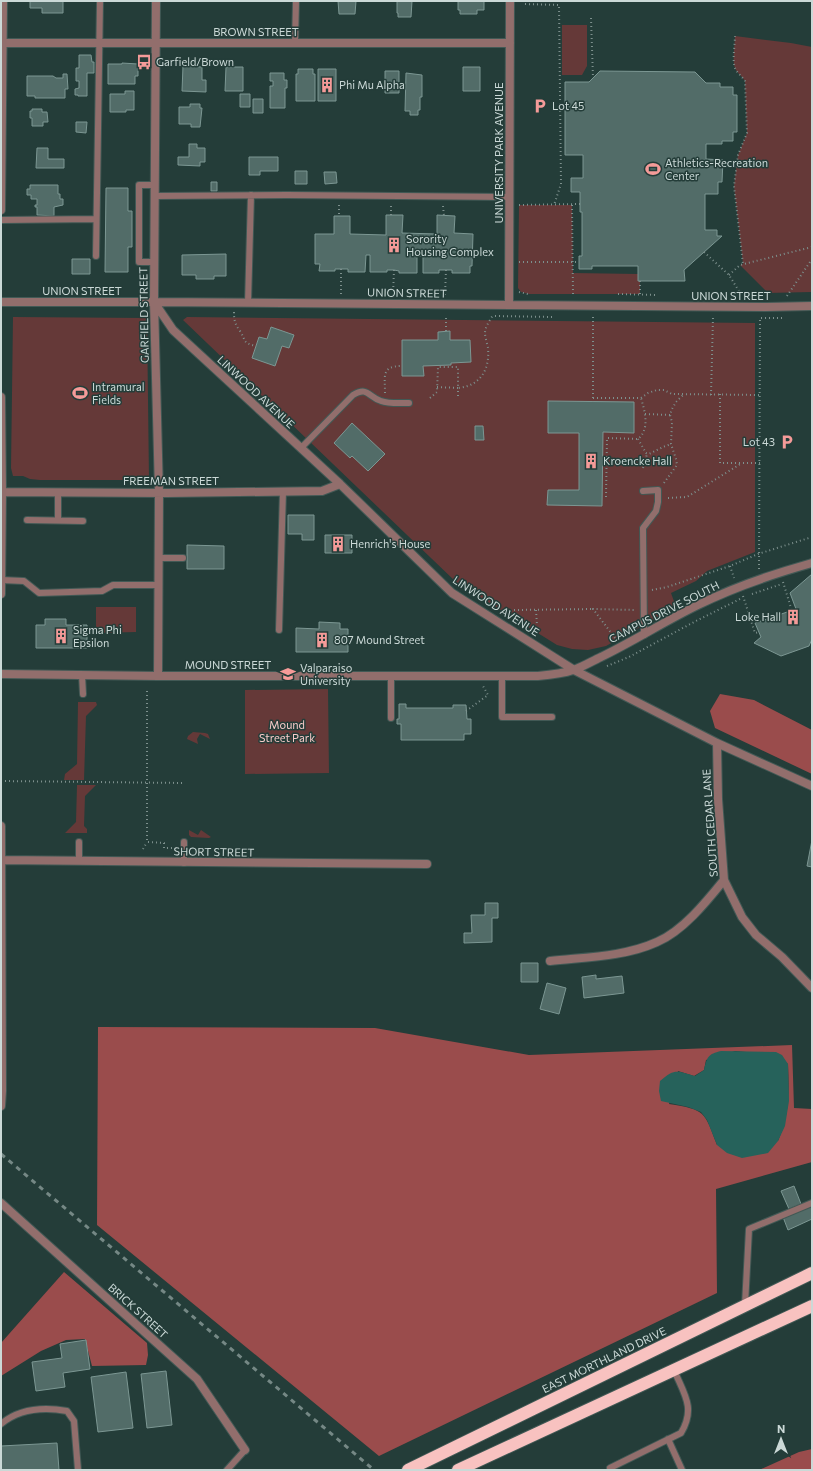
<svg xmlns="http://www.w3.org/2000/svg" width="813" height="1471" viewBox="0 0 813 1471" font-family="Commissioner,sans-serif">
  <rect width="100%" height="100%" fill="#243d39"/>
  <!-- green -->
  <path fill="#653938" d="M562,25H587V66L582,75H562Z
    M735,36L791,43L812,47V292L766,293V291L740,265L743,264L734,186L738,155L747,133L745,81C742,76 737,73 735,68C732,61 735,44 735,36Z
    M519,205H572L573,273L638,274V281H640V294H529L521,292L518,288Z
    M13,317L147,318L149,480H40L30,479L23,476H13L11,468Z
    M187,317L755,323V552L707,571L696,581L671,593L676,607L606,646L588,650L572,649L557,645L456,582L183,320Z
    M96,607H136V632L96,633Z
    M328,689L329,773L245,774V690Z
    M78,702H96L97,705L86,716L84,780H64L65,774L77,764Z
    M193,732L205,733L208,734L210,739L200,734L197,739L198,744L187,739L188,736Z
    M77,785H96L85,796L84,826L87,829V833H65L76,822Z
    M189,830L198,835L201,830L211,837L209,838L191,837L189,835Z"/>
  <!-- forest -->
  <path fill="#9a4c4c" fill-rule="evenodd" d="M720,694L754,700L812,730V774L715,728L710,711Z
    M98,1027L375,1028L529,1055L792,1045L794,1108L812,1109V1162L716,1189L717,1293L379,1456L97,1225ZM735,1051L746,1052H768L788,1064C789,1093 790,1114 778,1141L717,1145C704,1111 706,1110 669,1104L678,1071L694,1076L704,1070L706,1060Z
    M64,1272L147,1343L148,1355L146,1365L92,1366L85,1339L66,1340L41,1351L1,1376V1343Z
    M812,1449V1470H759L799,1452Z"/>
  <!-- water -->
  <path fill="#26625b" d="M721,1051L776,1052L782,1055L788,1064L789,1101L785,1126L778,1141L768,1153L742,1158L727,1153L717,1145L707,1120L701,1112L688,1107L661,1101L659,1091L660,1081C675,1068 677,1071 695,1076L704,1070C707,1057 708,1054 721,1051Z"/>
  <!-- building -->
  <path fill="#526c68" stroke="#7c9793" d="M30,1H63V13H42V8H30Z
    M338,1H356L355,14H339Z
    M397,1H412L411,17H398V13H397Z
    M458,1H484V10H477V14H460V10H458Z
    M79,55H91L92,62H94V73H87V96H78V95H75V89L79,88V81H76V68H79Z
    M122,63L138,64V76H135V84H108V64H122Z
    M183,66L202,67V80H206V92L182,91Z
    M226,67H243V91H225Z
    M463,67H480V91H463Z
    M298,69H313V74H315V101H296V74H298Z
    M318,69H336V101H318Z
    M385,71H399V93H385Z
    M600,71L695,72L706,83H720V87H733V95H737V132H733V141H722V144H706V159L723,160L722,182H718V194H705V230H717V236H722L684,270L685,281H638V266H592V269H579V256H582V212H580V192H571V178H583V155H565V82H589Z
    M270,73H284V80H287V88H285V108H270V86H273V81H270Z
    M406,73L422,75V97H420V110H418V115H410V111H405Z
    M63,74H67L68,89H65V98H35V96H27V76H53L56,78H63Z
    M125,91H134V110H126V112H110V94H125Z
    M240,94H250V107H240Z
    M253,99H263V113H253Z
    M190,104H200V108H202L200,127H191V124H179V107H190Z
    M32,109H42V112H47L48,122H43V126H32V118H30V111H32Z
    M76,122H87L86,133L76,132Z
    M189,144H197V148H205V162H200V166L178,165V157H189Z
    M37,148H48V159H64V168H36Z
    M249,157H278V171H260V175H249Z
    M295,171H307V184H295Z
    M324,172H336L337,183L325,184Z
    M211,182H217V191H211Z
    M30,185H58V194H60V199H63V205L54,207V216L37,215V207H35V205H37V199H31V195H27V189H30Z
    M106,188H128V211H132V247H128V272H105Z
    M386,215H403L402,233L437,234V215L455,216L454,233L473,234L472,266H470V273H452V270H439V273H423V256H417V273H399V271L394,270H387V272H370V255H366L365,272H348V269H335V271H319L320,264H315V234H334V216H350V234L386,235Z
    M226,254V276H214V279H196V275H182V255Z
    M72,259H90V274H72Z
    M271,327L294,335L289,348L282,346L275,366L252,358L259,337L267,339Z
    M450,331V340H470L471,362L451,363V365L423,366L424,376H402V340H438V332Z
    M548,401L634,402V433L603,432L602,506L547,505L548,490H579V433H548Z
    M352,423L385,454L368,471L352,456L350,458L334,443Z
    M475,426H483L484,440H475Z
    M288,515H314V540H302V534H288Z
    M325,535H352V553H325Z
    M187,545L224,546V569H187Z
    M812,574V639L809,646L781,656L754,643L761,637L755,623L796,609L790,593Z
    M45,619H66V625H87V648H36V625H45Z
    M319,622L340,623V629H348V652H296V628L319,629Z
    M399,704H406V708H453V705H466L467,719H471V734H464V740H401V724H397V719H399Z
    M812,840V867L807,866Z
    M485,903H498V918H492V942L464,943V933H472L471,915H485Z
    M521,963H538V982H521Z
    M596,975V979L622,976L624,993L584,998L582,977Z
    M547,983L566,988L559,1014L540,1009Z
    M794,1186L801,1204L789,1209L781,1191Z
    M812,1205V1219L788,1230L783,1217Z
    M86,1340L90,1369L63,1373L65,1387L36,1391L32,1362L62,1358L60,1344Z
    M166,1371L172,1425L147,1428L141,1374Z
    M126,1372L133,1428L98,1432L91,1377Z
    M57,1443L59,1470H1V1446Z"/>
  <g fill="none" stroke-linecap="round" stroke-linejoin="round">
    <!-- lane casing -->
    <g stroke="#425955" stroke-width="8">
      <path id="lane" d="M295,43L296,1
        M155,196L287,195L510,197
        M1,220L96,219
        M96,256L100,1
        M155,262H139V185H155
        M248,303L251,195
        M301,448L353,395C368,386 368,397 381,401C389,404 400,403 409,403
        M643,491L658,490V502L656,511L643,528L644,635
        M58,492V520
        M27,520L83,521
        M158,558H183
        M1,580L24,581L39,593L102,591L113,585H158
        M279,630L283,491
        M82,675L83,694
        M391,676V718
        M502,676V717H552
        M79,861V842
        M184,863V842
        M745,1305L749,1229L812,1203
        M1,1424C19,1409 44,1407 67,1411L74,1421L78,1470
        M668,1439L682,1470
        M610,1468L681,1433C696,1408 684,1394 674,1370
        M227,1470L245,1450"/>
    </g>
    <!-- street casing -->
    <g stroke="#425955" stroke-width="10">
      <path id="street" d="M156,1L154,302L159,493L158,676
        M1,43H510
        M1,210L3,1
        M1,302H154L766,307L812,306
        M154,302L173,330L340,484L452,593L574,670L717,743L812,786
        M509,305L510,1
        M1,397L2,492L1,594
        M1,492L167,493L322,491L340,484
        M1,674L158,676H537C549,675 562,674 573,670C583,667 592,661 601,657C634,641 665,621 698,605C734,587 773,574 812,563
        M717,743L718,799L724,880L742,917L756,935L782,957L812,988
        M1,826L2,1091L1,1106
        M1,860L427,864
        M550,961C585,957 624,957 657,942C683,931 707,901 724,880
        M1,1203L197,1379L245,1450"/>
    </g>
    <!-- highway casing -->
    <g stroke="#425955" stroke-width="14">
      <path id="highway" d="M408,1470L812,1273
        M458,1470L812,1306"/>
    </g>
    <!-- path -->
    <path stroke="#7d908d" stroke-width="2" stroke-dasharray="1 3" stroke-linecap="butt" d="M524,1V4L559,5L561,184L554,205
      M591,18L593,78
      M735,36C735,44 732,61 735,68C737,73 742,76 745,81L747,133L738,155L734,186L743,264
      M339,205V216
      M519,205L580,204
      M572,205L573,294
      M443,206L444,216
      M391,215V205
      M704,252L729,275L742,296
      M519,262H579
      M729,275L740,265L812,247
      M519,292L528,294
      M341,294V269
      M618,294L658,295
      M640,294V281
      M393,295L394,270
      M445,295L446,270
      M787,296L812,259
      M234,312C234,321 235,324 240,331C246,340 242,343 256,346
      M495,316L553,317
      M593,317V402
      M761,318H785
      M446,331V315
      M437,387L458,388V398
      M385,393C385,376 381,366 402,366
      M720,394V463H760
      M711,395L713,317
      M430,398L437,392L438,367H458V388C480,386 490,370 488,348C487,343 485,337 485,333C485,327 490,320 493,315
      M593,398H641L648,393L657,390H664L672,394L760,395
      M645,414L670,415
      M638,439L646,453L649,454L663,447L671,444
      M643,468L647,454
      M664,483L677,465L676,459L671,444L672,422L670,415L672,409L676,402L684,394
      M606,497L607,438L638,439C650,429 645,412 641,398
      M668,498L687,497L742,463
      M730,566L734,578
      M759,569L760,318
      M783,582L792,611
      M652,590L667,587L730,566L758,554L812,537
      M752,594L782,584
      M743,596L755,633L759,632
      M514,610L593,609
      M536,610L537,625
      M615,638L593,609L635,610
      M607,666L629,657L694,622L742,598
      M147,691V842L164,843V848H175
      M466,711L488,695L483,686
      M1,781L185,783
      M143,849L147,842"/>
    <!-- lane -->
    <use href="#lane" stroke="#926e6c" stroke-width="6"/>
    <!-- street -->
    <use href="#street" stroke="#926e6c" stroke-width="8"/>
    <!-- highway -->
    <use href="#highway" stroke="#f8c2c0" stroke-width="12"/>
    <!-- rail -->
    <path stroke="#758885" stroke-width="3" stroke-dasharray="5 5" stroke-linecap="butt" d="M1,1154L374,1470"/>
  </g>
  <!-- icons -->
  <defs>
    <g id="bus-bare" transform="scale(1.2)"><path d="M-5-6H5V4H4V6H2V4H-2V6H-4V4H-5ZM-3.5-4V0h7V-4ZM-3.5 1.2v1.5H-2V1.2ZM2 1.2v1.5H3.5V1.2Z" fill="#f59b99" stroke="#243d39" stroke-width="2.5" paint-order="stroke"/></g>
    <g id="building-bare" transform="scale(1.2)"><path d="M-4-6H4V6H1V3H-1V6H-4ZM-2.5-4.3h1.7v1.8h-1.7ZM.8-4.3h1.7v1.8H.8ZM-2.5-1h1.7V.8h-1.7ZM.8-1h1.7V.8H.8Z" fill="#f59b99" stroke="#243d39" stroke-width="2.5" paint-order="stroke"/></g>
    <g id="parking-bare" transform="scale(1.2)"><path d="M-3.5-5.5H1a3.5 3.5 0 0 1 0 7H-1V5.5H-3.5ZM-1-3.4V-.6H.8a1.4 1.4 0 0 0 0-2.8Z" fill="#f59b99" stroke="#243d39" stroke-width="2.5" paint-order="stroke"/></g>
    <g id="stadium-bare" transform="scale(1.2)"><path d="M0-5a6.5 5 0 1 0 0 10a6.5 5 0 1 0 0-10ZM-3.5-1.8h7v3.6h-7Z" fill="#f59b99" stroke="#243d39" stroke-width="2.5" paint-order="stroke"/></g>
    <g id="university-bare" transform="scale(1.2)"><path d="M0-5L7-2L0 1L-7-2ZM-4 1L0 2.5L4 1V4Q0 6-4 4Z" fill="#f59b99" stroke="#243d39" stroke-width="2.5" paint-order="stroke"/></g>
  </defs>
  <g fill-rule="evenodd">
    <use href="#bus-bare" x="144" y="62"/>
    <use href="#building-bare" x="327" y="85"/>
    <use href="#parking-bare" x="540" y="106"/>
    <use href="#stadium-bare" x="653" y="169"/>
    <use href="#building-bare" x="394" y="245"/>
    <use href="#stadium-bare" x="80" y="393"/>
    <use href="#parking-bare" x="787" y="442"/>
    <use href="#building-bare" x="591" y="461"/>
    <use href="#building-bare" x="338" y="544"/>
    <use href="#building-bare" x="793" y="617"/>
    <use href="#building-bare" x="61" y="636"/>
    <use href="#building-bare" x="322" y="640"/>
    <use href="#university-bare" x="288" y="674"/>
  </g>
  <g text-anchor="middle" stroke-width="3" stroke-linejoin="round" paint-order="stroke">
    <!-- street labels -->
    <g font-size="11" fill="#cbd9d7" stroke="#243d39">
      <text x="256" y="36">BROWN STREET</text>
      <text transform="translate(499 153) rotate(-90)" y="4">UNIVERSITY PARK AVENUE</text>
      <text x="82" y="295">UNION STREET</text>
      <text transform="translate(407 293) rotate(1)" y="4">UNION STREET</text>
      <text x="731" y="300">UNION STREET</text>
      <text transform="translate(144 315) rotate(-91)" y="4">GARFIELD STREET</text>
      <text transform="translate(256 392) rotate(43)" y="4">LINWOOD AVENUE</text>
      <text x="171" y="485">FREEMAN STREET</text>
      <text transform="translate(496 606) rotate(33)" y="4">LINWOOD AVENUE</text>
      <text transform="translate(664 612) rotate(-27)" y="4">CAMPUS DRIVE SOUTH</text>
      <text x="228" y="669">MOUND STREET</text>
      <text transform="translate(710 823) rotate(-94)" y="4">SOUTH CEDAR LANE</text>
      <text transform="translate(214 852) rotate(1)" y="4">SHORT STREET</text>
      <text transform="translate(138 1311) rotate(42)" y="4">BRICK STREET</text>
      <text transform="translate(604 1360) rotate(-26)" y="4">EAST MORTHLAND DRIVE</text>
    </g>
    <!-- poi labels -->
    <g font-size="11" fill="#cbd9d7" stroke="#243d39" text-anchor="start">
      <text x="156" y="66">Garfield/Brown</text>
      <text x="339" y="89">Phi Mu Alpha</text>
      <text x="552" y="110">Lot 45</text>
      <text x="665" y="167">Athletics-Recreation<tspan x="665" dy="13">Center</tspan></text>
      <text x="406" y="243">Sorority<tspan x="406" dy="13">Housing Complex</tspan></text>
      <text x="92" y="391">Intramural<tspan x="92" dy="13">Fields</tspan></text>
      <text x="775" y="446" text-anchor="end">Lot 43</text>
      <text x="603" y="465">Kroencke Hall</text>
      <text x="350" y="548">Henrich's House</text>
      <text x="781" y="621" text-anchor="end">Loke Hall</text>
      <text x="73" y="634">Sigma Phi<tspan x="73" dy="13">Epsilon</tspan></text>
      <text x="334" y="644">807 Mound Street</text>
      <text x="300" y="672">Valparaiso<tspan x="300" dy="13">University</tspan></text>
    </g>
    <!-- park labels -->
    <g font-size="11" fill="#facbc9" stroke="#243d39">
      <text x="287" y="729">Mound<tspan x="287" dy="13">Street Park</tspan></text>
    </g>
  </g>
  <!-- border -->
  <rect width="813" height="1471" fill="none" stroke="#cbd9d7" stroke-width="4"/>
  <!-- north arrow -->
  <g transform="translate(781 1439)" stroke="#243d39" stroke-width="3" paint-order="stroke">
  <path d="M0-3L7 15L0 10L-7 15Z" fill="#cbd9d7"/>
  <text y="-6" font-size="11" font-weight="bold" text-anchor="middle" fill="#cbd9d7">N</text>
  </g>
</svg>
